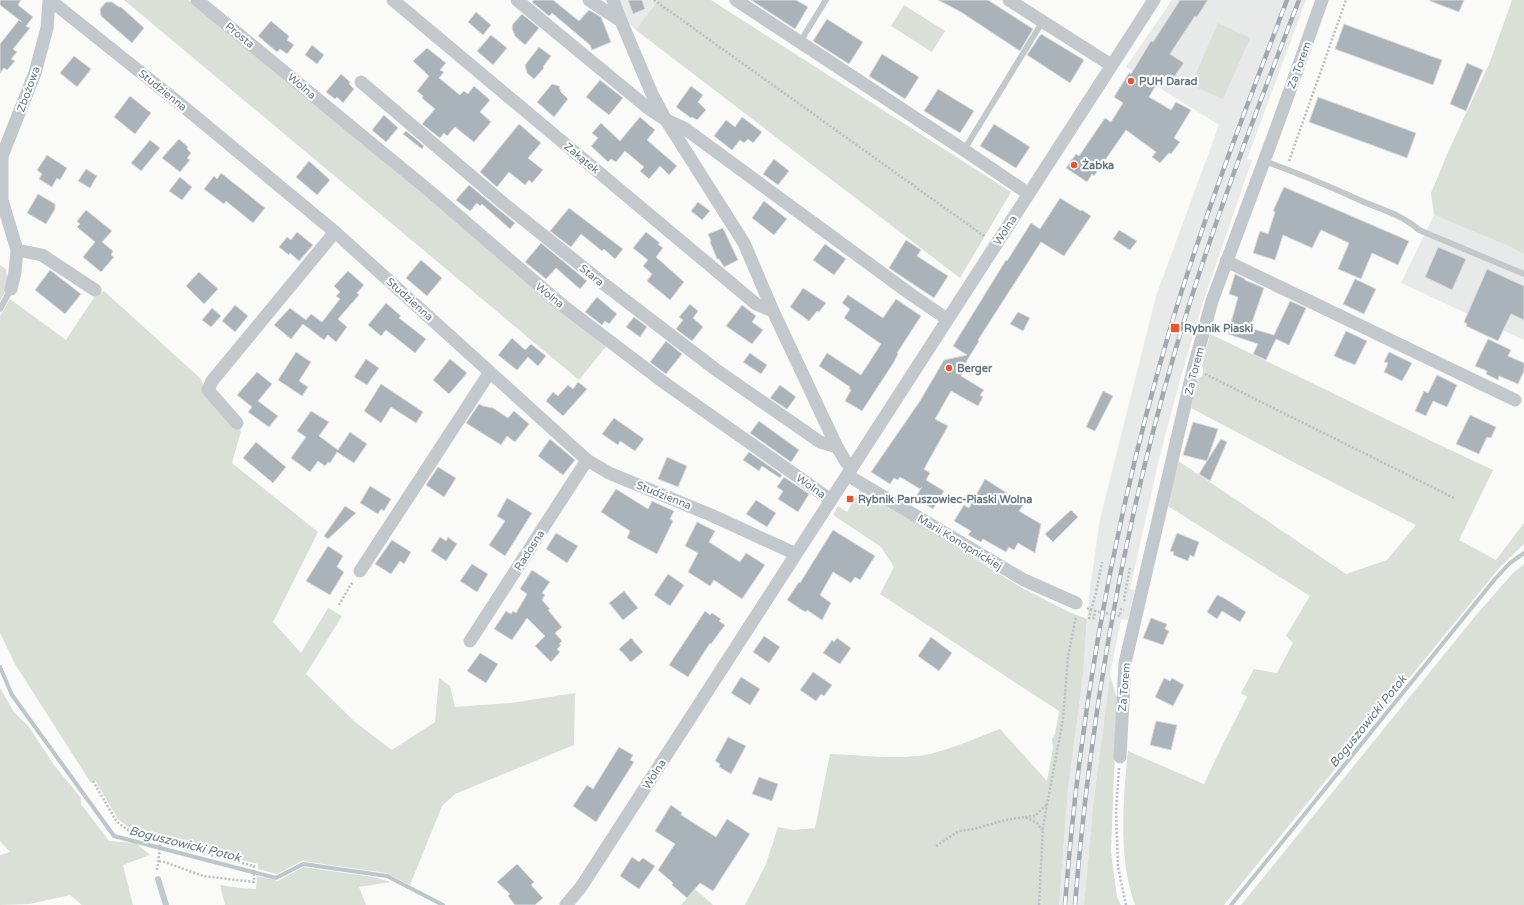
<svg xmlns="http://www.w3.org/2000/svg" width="1524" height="905" viewBox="0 0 1524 905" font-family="'Varela Round',sans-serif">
  <rect width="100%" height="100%" fill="#fafaf8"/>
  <!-- built -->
  <path fill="#e8e9e9" d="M620,0H658L636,30L627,21Z
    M1172,0H1306L1247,159L1252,160L1203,302L1180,380L1160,455L1130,589L1135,590L1128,620L1121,619L1110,675L1093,806L1084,905H1059L1068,789L1083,675L1089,596L1100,519L1156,296L1219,125L1126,67Z
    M1434,215L1511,247L1524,254V340L1401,283Z"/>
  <!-- green -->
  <path fill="#dadfd7" d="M124,0H188L320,108L537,290L608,344L579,380Z
    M658,0H711L1011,192L960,278L636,30Z
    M1512,0H1524V254L1511,247L1434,215L1431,193L1449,150L1490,62Z
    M904,5L945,31L932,52L891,26Z
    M1218,23L1250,38L1223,99L1191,85Z
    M0,265L6,269L8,286L0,301Z
    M104,291L200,378L213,402L241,431L232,463L318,532L273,622L301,653L328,608L342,616L306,674L355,722L392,750L435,722L439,678L450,686L455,707L511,703L575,693L574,745L455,794L442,806L410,885L386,873L302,861L277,874L258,869V864L198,850L129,828L118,819L95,780L91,783L15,664L0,633V316L10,299L66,340L95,296Z
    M1210,334C1305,379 1398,426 1493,470L1459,540L1496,560L1524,523V544L1500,567L1224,905H1135C1118,859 1123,799 1128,751L1204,784L1221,748L1247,697L1241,693L1254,669L1277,673L1293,643L1286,636L1310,596L1168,506L1177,460L1346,574L1387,560L1416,525L1295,463L1191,408L1198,378L1202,376C1203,372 1204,369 1202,366Z
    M860,489L1022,588L1069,612L1087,619L1083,675L1068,789L1059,905H745L766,864L778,827L794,830L815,828L830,754C860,755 905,761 934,753C956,747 979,737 1000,729L1047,781L1053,748L1052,739L1055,734L1059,711L880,594L894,567L881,547L833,515L838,506L847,512Z
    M1524,564V905H1241L1477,614L1513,573Z
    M1110,675L1117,699L1111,852L1117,897L1121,905H1084L1093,806Z
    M0,688L14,712L29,727L54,765L81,798V804L109,841L136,843L150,855L123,865L133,905H82L70,895L30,904L0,905V855L10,852L0,841Z
    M303,867L373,877L391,882L359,887L366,905H225L220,885L240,888L256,889L257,876L278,881Z
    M695,889L713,905H681Z"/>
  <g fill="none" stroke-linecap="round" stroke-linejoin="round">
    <!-- stream -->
    <path stroke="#bbc7cb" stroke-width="4" d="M0,667L12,695L114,836L276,878L303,864L387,876L443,905
      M1231,905L1495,579L1510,563L1524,553"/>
  </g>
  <!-- building -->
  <path fill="#aab3b9" stroke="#dcdcda" d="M0,0H21L18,5L33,17L26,26L30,28L13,49L17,52L11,59L15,61L7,70L4,68L0,73V44L19,20L22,22L0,5Z
    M534,0H553L579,21L589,10L601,17L611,42L592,50L590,45L552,13L549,16L532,2Z
    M628,0H642L645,9L633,14Z
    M751,0H796L808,7L795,29Z
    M938,0H988L1033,29L1020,51L961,12Z
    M1180,0H1208L1197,17L1195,16L1170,54L1184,63L1171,81L1162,75L1149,97L1171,110L1176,102L1191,110L1174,138L1180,142L1171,154L1169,153L1160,163L1152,157L1156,152L1126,130L1094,176L1092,174L1087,182L1066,168L1076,154L1079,156L1105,118L1111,122L1123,103L1114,97L1129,73L1131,74L1151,41L1153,42Z
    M1430,0H1464L1459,12L1430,1Z
    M106,2H112L119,7H121L144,28L132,43L101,16L100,9Z
    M476,12L491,25L483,35L468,22Z
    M522,14L539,28L525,45L515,36L512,28L513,24Z
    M827,19L863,42L849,64L813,41Z
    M271,21L289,36L287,40L294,45L287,54L280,49L277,52L258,36Z
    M1344,24L1442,60L1433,85L1335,49Z
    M1041,34L1084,60L1070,83L1027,55Z
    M491,35L507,48L493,65L477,51Z
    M312,45L324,55L317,64L305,55Z
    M539,47L551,56L543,67L544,68L534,79L527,73L525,65Z
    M427,48L446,63L440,70L444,72L439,78L460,95L464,91L468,94L474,86L490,100L480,112L491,122L474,142L455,127L447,136L444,133L440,138L422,124L435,109L422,98L423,96L417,91L429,76L413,61Z
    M882,54L919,77L905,99L869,76Z
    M74,56L91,69L77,87L60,73Z
    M1467,63L1483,70L1466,111L1450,104Z
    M341,74L350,82L349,84L354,89L343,103L337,97L335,99L326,92Z
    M600,80L623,98L609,115L586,97Z
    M552,84L559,86L561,92L568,99L554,117L537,102Z
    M691,86L703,95L698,102L706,110L697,120L692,117L691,118L676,107Z
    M938,89L974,111L960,133L924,111Z
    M130,96L151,113L135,134L114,117Z
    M1318,97L1416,133L1407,158L1309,122Z
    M384,115L398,128L386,142L372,130Z
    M640,117L655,130L647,140L677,166L669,175L660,166L649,179L640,171L644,167L625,151L616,162L611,159L608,162L591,146L598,138L592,133L601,123L620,141Z
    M742,117L762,132L753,143L748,139L744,143L740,140L732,150L714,136L726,120L735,127Z
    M519,124L541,143L528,158L543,170L532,183L529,180L525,185L509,172L497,187L480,172Z
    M994,124L1030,147L1016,168L980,146Z
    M406,131L424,146L422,149L403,134Z
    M179,139L188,147L187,149L191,153L187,158L190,160L180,172L162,158Z
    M150,140L160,148L141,171L131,163Z
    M47,155L67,168L60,180L57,178L52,187L39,179L42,174L37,170Z
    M774,159L789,171L778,185L763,174Z
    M309,161L330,180L317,195L296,177Z
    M86,169L97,176L90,188L78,181Z
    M221,173L265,208L253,223L226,201L224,204L204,189L214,176L217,179Z
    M180,177L192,187L182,200L169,191Z
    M469,185L515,223L510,229L482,204L480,206L477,203L470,211L456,200Z
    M1284,187L1409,241L1398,265L1372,253L1361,279L1338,269L1349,243L1321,230L1312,248L1283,235L1275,260L1253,253L1260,231L1268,234L1275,212L1273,211Z
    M38,194L55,204V209L46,224L27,213Z
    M1060,198L1081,211L1082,210L1091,216L1064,256L1041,242L978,340L979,341L963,367L965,369L961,376L984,390L980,395L983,397L978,406L951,391L935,419L948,426L924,469L930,473L926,480L944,491L933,509L915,498L922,487L920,489L900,477L898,480L894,478L890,484L871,472L920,401L944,360L967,355L953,346L1006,260L1007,261L1031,223L1040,229Z
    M764,201L787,219L774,235L752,218Z
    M698,202L710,211L702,220L691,211Z
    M569,208L623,249L615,259L604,249L602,251L581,234L571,247L550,231Z
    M86,210L112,231L102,242L113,251L111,255L114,257L101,272L83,257L95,242L77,227L80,224L77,221Z
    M723,228L738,260L724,267L719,259H717L710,242L711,241L708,234Z
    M1119,230L1137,241L1130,250L1113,239Z
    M297,232L313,245L299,261L290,253L289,255L279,247L287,237L291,240Z
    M646,232L660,243L658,244L663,248L656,257L684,282L670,300L647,281L652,274L643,266L648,260L633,248Z
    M906,240L921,250L917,256L948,276L934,298L889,268Z
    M541,243L587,281L580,289L556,268L546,279L525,262Z
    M825,244L846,259L834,275L813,260Z
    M1438,247L1466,259L1452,290L1425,277Z
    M421,260L442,278L427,296L406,278Z
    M1487,269L1524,286V320L1511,314L1498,341L1466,326L1467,324L1464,322Z
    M50,270L81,294L65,314L35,290Z
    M348,271L364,285L357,293L359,295L338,319L347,327L336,342L328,335L324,340L303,324L291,339L274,325L290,308L306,320L311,314L322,322L340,299L336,296L340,292L334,286Z
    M199,272L218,289L204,304L186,286Z
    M1235,274L1245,279V280L1264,288L1250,328L1274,335L1290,301L1306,308L1289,345L1276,339L1266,360L1253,354L1258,344L1228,334L1238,297L1229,294Z
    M1355,279L1376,289L1364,314L1343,304Z
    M803,288L826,303L819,312L817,311L809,321L790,307Z
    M848,295L883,318L896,299L921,316L897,353L898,354L894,362L862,411L845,401L851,390L849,389L850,387L819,366L827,353L861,375L881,344L844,318L850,309L842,303Z
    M597,297L617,314L609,324L605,321L602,325L585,312Z
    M386,303L401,316L399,318L426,339L415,353L386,330L381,336L368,325Z
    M690,304L698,311L693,318L703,327L692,341L676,329L683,320L679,317Z
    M235,305L248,316L235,332L222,321Z
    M742,305L756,316L752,322L763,330L752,344L726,326Z
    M212,308L221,316L211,327L202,320Z
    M1018,312L1030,318L1023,331L1010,324Z
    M634,317L647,327L640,337L626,327Z
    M1346,331L1367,341L1355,365L1334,356Z
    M512,338L525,350L531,344L546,356L538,366L528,357L517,370L498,355Z
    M1488,339L1511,350L1508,356L1524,363V371L1518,384L1499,376L1498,380L1486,374L1487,371L1475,366Z
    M666,341L682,354L666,374L650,362Z
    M296,352L311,362L299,381L308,387L302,396L278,380Z
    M1389,352L1412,363L1402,381L1384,372L1388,363L1384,362Z
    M750,353L767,365L761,374L743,362Z
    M366,359L379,368L367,385L354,377Z
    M450,359L467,373L449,394L433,380Z
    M257,372L272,384L258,401L278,416L269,427L248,412L252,407L237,395Z
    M1437,375L1457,385L1447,407L1433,401L1426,416L1415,411L1424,391L1428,393Z
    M578,382L587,389L563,416L546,401L553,392L558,396L568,385L573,389Z
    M381,384L423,412L416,423L391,407L381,423L364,411Z
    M780,385L796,397L787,409L770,398Z
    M1103,391L1113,396L1095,431L1086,427Z
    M479,404L483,406L493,408L508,418L514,411L529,424L515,442L507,436L501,445L466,423Z
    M311,411L329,422L319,436L338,450L350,432L367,444L354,463L337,452L330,463L328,462L325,466L318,461L310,472L291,458L306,437L297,431Z
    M1470,415L1496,427L1491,438L1487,437L1479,454L1456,444Z
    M614,418L644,439L635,451L620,441L618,445L602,434Z
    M759,421L799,450L791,462L750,433Z
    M1193,422L1218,429L1207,461L1221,439L1227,442L1210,481L1199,474L1207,461L1183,455Z
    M550,439L575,460L563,475L538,456Z
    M256,442L286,467L273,483L243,458Z
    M749,452L782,475L780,478L762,466L759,471L743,460Z
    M667,457L687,466L678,487L658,479Z
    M438,467L456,478L444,497L426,485Z
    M784,477L809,494L798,512L778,499L783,491L777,487Z
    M985,479L1024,504L1019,511L1041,524L1035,553L1018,543L1014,550L1009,547L1006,552L983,539L981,542L968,535L971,531L954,521L964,505L969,508Z
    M370,486L391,499L384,511L381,509L378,514L360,503Z
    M616,489L648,509L652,501L674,511L670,519L673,521L657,554L627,538L630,531L601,512Z
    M507,498L532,513L505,556L489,545L505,521L497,516Z
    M756,500L776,513L767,527L746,514Z
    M345,506L356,513L328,539L324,536Z
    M1071,510L1078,517L1053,542L1045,534Z
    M697,522L715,531L709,542L740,562L746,553L765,565L742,599L714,580L710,586L688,572L698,553L685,546Z
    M833,530L875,556L860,580L855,577L851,583L833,572L820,595L831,603L822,620L807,610L806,612L802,610L787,600L799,582L800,583Z
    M556,533L578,546L567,563L546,549Z
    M1177,533L1199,542L1194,557L1190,555L1188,561L1173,555L1174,552L1170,551Z
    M440,537L446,541L448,537L457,544L446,561L431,551Z
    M392,540L411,552L404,564L400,561L391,574L375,564Z
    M328,546L343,556L337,567L344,572L330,595L306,581Z
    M472,564L488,574L477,592L460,581Z
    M532,570L550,582L542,593L545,595L542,600L550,609L548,610L562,627L555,633L562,641L559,644L561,645L557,649L560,652L551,662L535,646L545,636L527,618L512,640L494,629L506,611L511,614L513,611L516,613L527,594L520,589Z
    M668,574L684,585L670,606L654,595Z
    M624,591L638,608L623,620L609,603Z
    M1217,595L1224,598L1246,612L1240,622L1222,611L1217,619L1207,612Z
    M705,611L710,615L712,613L721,619L719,621L725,625L711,644L710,643L688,677L669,665Z
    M1151,618L1167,624L1165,629L1169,631L1163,645L1143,638Z
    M764,636L780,647L769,663L753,652Z
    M931,637L952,653L939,671L918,656Z
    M631,638L643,652L631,662L619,649Z
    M837,638L851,648L840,664L823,653L832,640L834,642Z
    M480,653L498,664L486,683L467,671Z
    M813,672L832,685L824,696L821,694L816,701L800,690Z
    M741,677L760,689L750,705L731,693Z
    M1164,678L1170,681L1172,678L1184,685L1173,706L1155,697Z
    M1156,721L1177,725L1171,750L1150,745Z
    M728,737L746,746L731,774L719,767L720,764L715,761Z
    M619,747L633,755L630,760L634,762L596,822L573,806L587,785L593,789Z
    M759,777L778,784L772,801L752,794Z
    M671,805L682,813L681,815L716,837L727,819L750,834L713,891L700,883L687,898L672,885L673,883L658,870L675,844L655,831Z
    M632,857L639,862L643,858L655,866L639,889L620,876Z
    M517,864L534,882L531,885L543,898L535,905H515L508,896L510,894L497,882Z"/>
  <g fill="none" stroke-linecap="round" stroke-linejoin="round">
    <!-- path -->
    <path stroke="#bbbfc2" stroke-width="2.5" stroke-dasharray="2 2" stroke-linecap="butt" d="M654,0L984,236
      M1289,161L1346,0
      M1205,374L1454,498
      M1125,601L1124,599L1130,568
      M339,605L353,581
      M1087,608L1091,610L1089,618H1094L1095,611L1120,616L1121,609L1124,610
      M1091,610L1096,593L1102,562
      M1119,768L1116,811L1118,867L1126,905
      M93,781L117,822L128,830L182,848L254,866V882L203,876L165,862L157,861
      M1025,817L1035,816L1046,805
      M936,846L959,831L974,829L1005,820L1025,817L1037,823L1042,830
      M157,870L161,841
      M1039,905L1043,827L1063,719L1068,657L1076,616"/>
    <!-- service -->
    <path stroke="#c3c8cc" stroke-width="6" d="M800,42L826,0
      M964,150L1043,21
      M1264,161C1298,173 1331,187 1364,202C1383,210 1404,216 1419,230L1524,274
      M0,309L11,289
      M158,879L166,905"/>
    <!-- minor -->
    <path stroke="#c3c8cc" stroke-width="13" d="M50,0L184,107L335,232L587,460L609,473L711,515L796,554
      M197,0L433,194L562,305L666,384L831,500
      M393,0L756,304L773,311
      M517,0L648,108L666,120L684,128L909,293L947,319
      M589,0L621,21
      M613,0L621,21L652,94L666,120L744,243L773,311L837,447L846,462L852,467
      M736,0L964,150L1029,194
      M1009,0L1111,65
      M361,82L503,203L604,284L715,369L820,442L837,447
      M17,250L42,255L95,290
      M1226,261L1515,400
      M11,289L15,272L17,250L2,200V156L35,73L47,28L49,0
      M237,423L208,390L212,381L335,232
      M847,475L1024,580L1076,603
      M360,571L490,372
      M470,641L587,460
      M1120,757L1125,663L1193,370L1212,301L1276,129L1322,0
      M566,905L581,887L1154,0"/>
    <!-- rail casing -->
    <g stroke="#a2aab0" stroke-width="4.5">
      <path id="rail" d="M1065,905C1080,706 1116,510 1173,319C1206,211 1247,106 1287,0
        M1075,905C1090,719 1122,534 1174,355C1209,234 1254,117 1299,0"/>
    </g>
    <!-- rail -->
    <use href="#rail" stroke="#fff" stroke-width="3" stroke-dasharray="9" stroke-linecap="butt"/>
  </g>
  <!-- markers -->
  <g fill="#e4572e" stroke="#fff" stroke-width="1.5">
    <circle cx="1131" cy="81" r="4"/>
    <circle cx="1074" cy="165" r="4"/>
    <rect x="1170" y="323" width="10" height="10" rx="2"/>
    <circle cx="949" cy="368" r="4"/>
    <rect x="846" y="495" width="8" height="8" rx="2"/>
  </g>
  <g text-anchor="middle" stroke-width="4" stroke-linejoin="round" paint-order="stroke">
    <!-- street labels -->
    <g font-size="11" fill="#657683" stroke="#fff">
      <text transform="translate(240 35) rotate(39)" y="4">Prosta</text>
      <text transform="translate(1299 65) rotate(-70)" y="4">Za Torem</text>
      <text transform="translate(302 86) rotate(40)" y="4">Wolna</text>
      <text transform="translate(28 89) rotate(-70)" y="4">Zbożowa</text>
      <text transform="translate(163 90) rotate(39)" y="4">Studzienna</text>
      <text transform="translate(582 158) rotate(40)" y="4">Zakątek</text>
      <text transform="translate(1005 230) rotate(-57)" y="4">Wolna</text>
      <text transform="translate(592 275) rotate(39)" y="4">Stara</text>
      <text transform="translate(550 295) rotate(39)" y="4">Wolna</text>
      <text transform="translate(410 299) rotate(42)" y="4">Studzienna</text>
      <text transform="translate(1194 371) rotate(-76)" y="4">Za Torem</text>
      <text transform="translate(811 486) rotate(35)" y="4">Wolna</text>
      <text transform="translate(664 495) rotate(22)" y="4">Studzienna</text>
      <text transform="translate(960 542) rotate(31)" y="4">Marii Konopnickiej</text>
      <text transform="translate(529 550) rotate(-57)" y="4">Radosna</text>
      <text transform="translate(1124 687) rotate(-85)" y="4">Za Torem</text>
      <text transform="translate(654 774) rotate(-57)" y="4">Wolna</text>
    </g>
    <!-- poi labels -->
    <g font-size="11" font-weight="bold" fill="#657683" stroke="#fff" text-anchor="start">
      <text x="1139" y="85">PUH Darad</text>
      <text x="1082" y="169">Żabka</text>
      <text x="1184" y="332">Rybnik Piaski</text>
      <text x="957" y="372">Berger</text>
      <text x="858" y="503">Rybnik Paruszowiec-Piaski Wolna</text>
    </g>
    <!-- water labels -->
    <g font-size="12" font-style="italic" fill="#60757c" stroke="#fff">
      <text transform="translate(1368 721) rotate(-51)" y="4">Boguszowicki Potok</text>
      <text transform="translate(185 844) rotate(14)" y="4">Boguszowicki Potok</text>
    </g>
  </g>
</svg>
